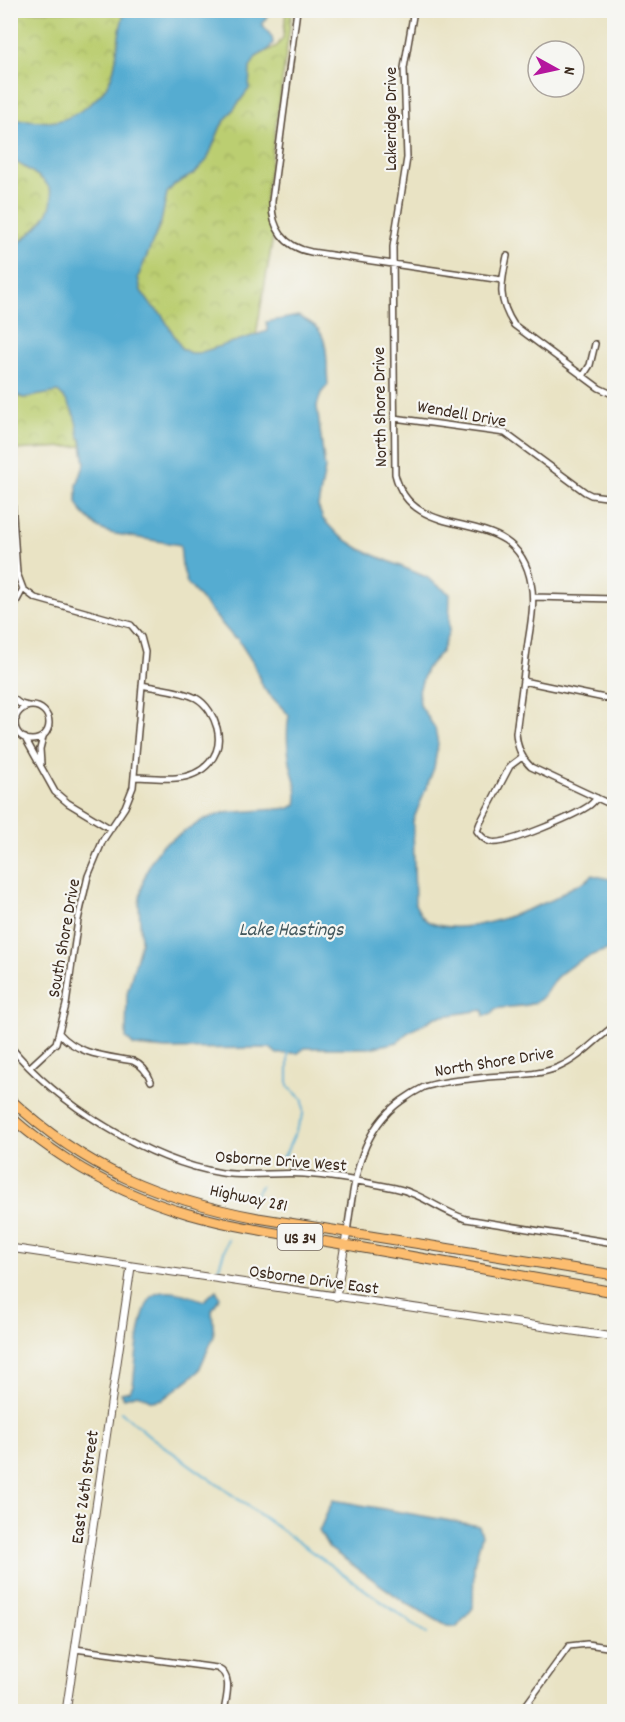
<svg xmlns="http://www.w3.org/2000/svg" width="625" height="1722" viewBox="0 0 625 1722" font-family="Dekko,sans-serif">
  <defs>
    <pattern id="park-crowns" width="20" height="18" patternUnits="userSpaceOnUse" patternTransform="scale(1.5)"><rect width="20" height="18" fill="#bbce71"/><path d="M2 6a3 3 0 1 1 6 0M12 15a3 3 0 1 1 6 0" fill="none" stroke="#a2b161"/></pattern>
  </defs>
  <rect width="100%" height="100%" fill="#f6f6f2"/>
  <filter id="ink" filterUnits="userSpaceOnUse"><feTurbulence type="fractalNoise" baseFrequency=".0167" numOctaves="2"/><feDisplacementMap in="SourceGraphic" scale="12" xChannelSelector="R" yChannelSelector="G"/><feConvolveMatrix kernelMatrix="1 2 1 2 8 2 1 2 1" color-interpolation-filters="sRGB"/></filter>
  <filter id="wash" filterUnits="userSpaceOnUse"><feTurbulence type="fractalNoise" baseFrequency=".008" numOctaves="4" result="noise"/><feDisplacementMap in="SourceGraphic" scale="24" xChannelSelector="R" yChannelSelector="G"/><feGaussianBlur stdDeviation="1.35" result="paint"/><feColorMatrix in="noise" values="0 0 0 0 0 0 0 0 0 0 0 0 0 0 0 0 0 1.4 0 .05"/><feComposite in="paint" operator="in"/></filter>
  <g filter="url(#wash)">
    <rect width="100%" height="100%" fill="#e9e3c4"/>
    <!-- park -->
    <path fill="url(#park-crowns)" stroke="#7b7c48" stroke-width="1.5" d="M10,11H125C111,50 126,79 86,107C78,113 68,119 57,121C41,124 28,117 11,121Z
      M286,11H292L265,202L267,219L273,237L256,335L199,353H190L182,349L162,315L151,305L141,291L138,277L161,222L167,193L174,185L195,173L213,146L221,126L249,89L250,68L256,57L277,46L283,38Z
      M10,158C21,166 36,173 45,182C69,207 27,236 11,249Z
      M10,392L23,398L58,392L70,404L75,414L82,446L14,450L11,447Z"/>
    <!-- water -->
    <path fill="#54acd1" stroke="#486b78" stroke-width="1.5" d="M125,11H274L268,15L262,24L272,37L273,43L268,50L256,57L250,68L249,89L221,126L207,160L195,173L174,185L167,193L161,222L138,277L141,291L151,305L162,315L182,349L190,353H199L268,331L266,322L298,316C304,319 310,322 315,326C330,338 326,367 328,385L321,393L317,406L325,469L318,506L323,519L338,535L360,549L426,577L450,594L449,632L441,652L426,669L419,691L420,705L435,728L438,744L434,768L413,821L415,904C418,910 422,919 429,922C463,938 521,913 554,899C559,897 563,891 569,889C577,884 587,883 592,875L614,880V948C594,953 573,962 557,977C549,984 546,998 536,1002C525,1008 507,1006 495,1009L492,1014L484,1016L483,1010L436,1017L407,1033L398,1042L369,1048H305L298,1053L277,1054L270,1048L166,1049L134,1046L126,1038L127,993L141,942L139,904L143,881L150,863L161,846L203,820L223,813L290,808L296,805C299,789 293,777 290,763C287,746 286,731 289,715L264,689L253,663L237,638H234L187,583L182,566L180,545L110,533L98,528L82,512L77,502V485L85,463L81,439L79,437C76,418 73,405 58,392L23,398L11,392V249C28,236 68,207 45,182C36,173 21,166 11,158V121C28,117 41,124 57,121C68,119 78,113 86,107C126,79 111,50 125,11Z
      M216,1290L220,1297L212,1310L214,1336L198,1372L163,1399L152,1401L138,1394L124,1398L121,1393L130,1391L133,1385C136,1366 138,1306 154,1295C166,1287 192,1296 204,1301Z
      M333,1500L479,1526L482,1535L474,1564L473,1608L457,1627L447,1626L406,1603L329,1548L319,1531Z"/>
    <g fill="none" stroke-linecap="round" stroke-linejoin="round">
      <!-- stream -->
      <path stroke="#54acd1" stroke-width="2" d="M277,1163L286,1153L303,1115V1100L288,1086V1053
        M250,1203L261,1186
        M218,1270L228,1239
        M121,1412L151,1437L427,1634"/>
    </g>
  </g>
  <g filter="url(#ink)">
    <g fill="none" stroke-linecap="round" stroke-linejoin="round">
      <!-- minor casing -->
      <g stroke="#554637" stroke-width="8">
        <path id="minor" d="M297,10L272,201C271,228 284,247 311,252L502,280
          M414,10L404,68L407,158L393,247L395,474C414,551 516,498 531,583C535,602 531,623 528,642C524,673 520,703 516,733C517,747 521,758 531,767L614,806
          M507,256C501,284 497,299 514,325L599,388L614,395
          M583,376L590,365L595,344
          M394,418L505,433L585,492L591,495L614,498
          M10,472L17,573L23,589L35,598L131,625L141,637L145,652L133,787L125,807L103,840L88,876L78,920L66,1005L56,1043L30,1067
          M533,597L614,599
          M10,624L16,602L23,589
          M523,681L614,700
          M10,696L20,704L28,706
          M15 723a17 17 0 1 1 34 0a17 17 0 1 1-34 0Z
          M10,709L16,719
          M25,738L55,792L68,803L111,829
          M522,757L510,766L480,823L477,831C481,836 485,841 491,842C505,846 573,816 587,807C591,805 594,801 597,798
          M41,764L40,749L43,737
          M134,777C148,777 163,779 176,778C203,776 224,756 217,728C214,717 207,704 196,698C180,690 159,689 142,685
          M59,1033C78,1055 106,1056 133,1061C142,1065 147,1071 151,1081
          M10,1046C57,1104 148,1161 222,1173C249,1177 277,1172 304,1174C335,1176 365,1182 395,1188C421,1193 440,1211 466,1219L614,1243
          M347,1232C354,1184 358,1132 401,1101C408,1096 416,1091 424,1087C444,1080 466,1080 487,1077C510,1075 538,1076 559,1067C580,1058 596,1039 614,1026
          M75,1649L217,1668C234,1676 226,1697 224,1712
          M521,1712L569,1646L587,1644L614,1648"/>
      </g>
      <!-- tertiary casing -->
      <g stroke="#554637" stroke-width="9">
        <path id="tertiary" d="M10,1248L614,1337
          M336,1297L347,1232
          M66,1712L131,1267"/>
      </g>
      <!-- trunk casing -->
      <g stroke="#554637" stroke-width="11">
        <path id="trunk" d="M10,1099C85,1169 159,1199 258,1218L614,1275
          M10,1116C28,1133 48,1147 68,1160C163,1221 251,1228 358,1247C444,1262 529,1277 614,1292"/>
      </g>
      <!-- minor -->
      <use href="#minor" stroke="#fff" stroke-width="5"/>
      <!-- tertiary -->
      <use href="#tertiary" stroke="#fff" stroke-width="7"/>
      <!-- trunk -->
      <use href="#trunk" stroke="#fcbd6f" stroke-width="9"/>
    </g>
  </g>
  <g text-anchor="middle" stroke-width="4.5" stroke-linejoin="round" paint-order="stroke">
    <!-- shield labels -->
    <rect fill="#f6f6f2" stroke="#73675e" stroke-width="1.5" x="277.5" y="1224" width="45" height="26" rx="4.5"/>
    <g font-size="16" font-weight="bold" fill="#3b2a1e">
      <text x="300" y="1243">US 34</text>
    </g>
    <!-- street labels -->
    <g font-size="18" fill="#3b2a1e" stroke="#f6f6f2">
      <text transform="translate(390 119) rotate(-90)" y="6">Lakeridge Drive</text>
      <text transform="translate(379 407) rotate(-91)" y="6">North Shore Drive</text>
      <text transform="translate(462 413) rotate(10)" y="6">Wendell Drive</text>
      <text transform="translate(63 938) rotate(-80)" y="6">South Shore Drive</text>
      <text transform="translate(494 1061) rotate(-9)" y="6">North Shore Drive</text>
      <text transform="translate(281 1160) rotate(4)" y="6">Osborne Drive West</text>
      <text transform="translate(249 1197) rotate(12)" y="6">Highway 281</text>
      <text transform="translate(314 1279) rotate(8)" y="6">Osborne Drive East</text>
      <text transform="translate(84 1487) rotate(-82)" y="6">East 26th Street</text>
    </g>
    <!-- water labels -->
    <g font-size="20" font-style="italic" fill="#44585d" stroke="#f6f6f2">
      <text x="291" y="935">Lake Hastings</text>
    </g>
  </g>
  <!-- margin -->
  <rect width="625" height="1722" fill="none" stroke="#f6f6f2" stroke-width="36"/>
  <!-- north arrow -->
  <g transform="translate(556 69) rotate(98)"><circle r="28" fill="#f6f6f2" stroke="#aba49d" stroke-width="1.5"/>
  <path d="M0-4.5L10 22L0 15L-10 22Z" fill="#b5179e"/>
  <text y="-9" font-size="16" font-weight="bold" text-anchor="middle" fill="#3b2a1e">N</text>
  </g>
</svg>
